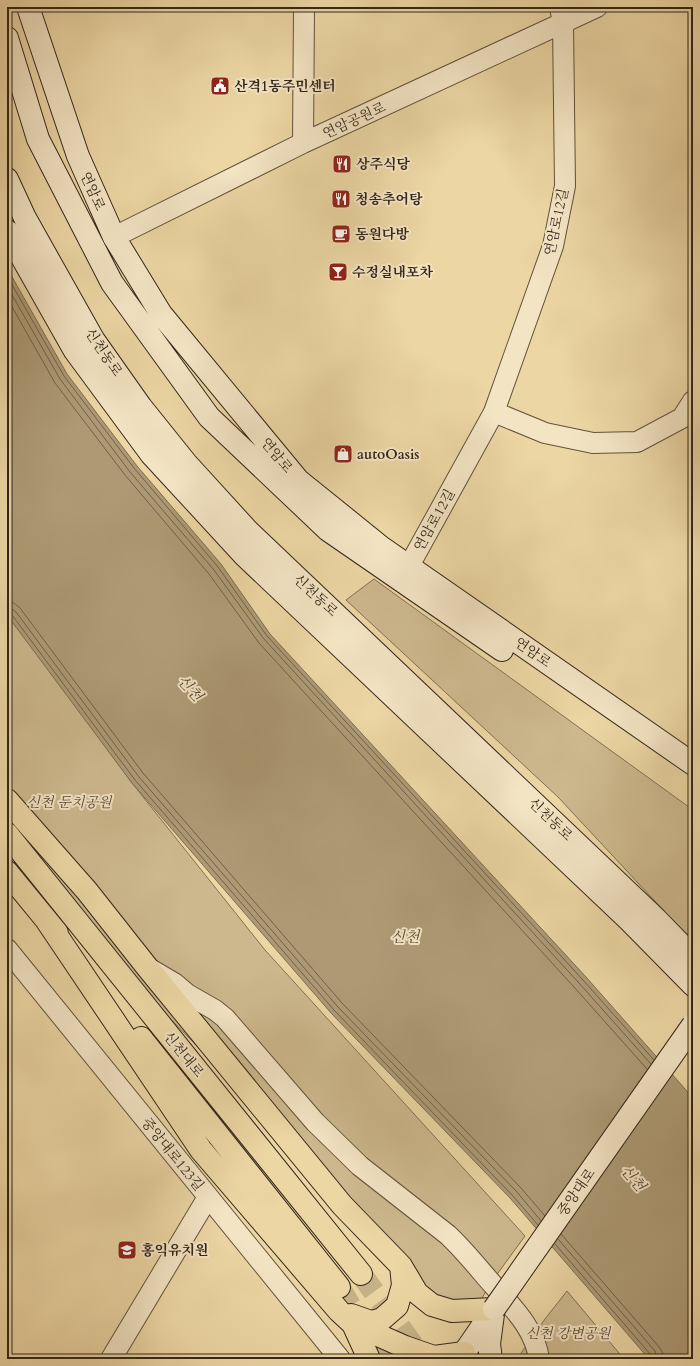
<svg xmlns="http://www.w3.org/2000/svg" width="700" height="1366" viewBox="0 0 700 1366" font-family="Cardo,'Noto Serif KR',serif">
  <rect width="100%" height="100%" fill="#ecd6a4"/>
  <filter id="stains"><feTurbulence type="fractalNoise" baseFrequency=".005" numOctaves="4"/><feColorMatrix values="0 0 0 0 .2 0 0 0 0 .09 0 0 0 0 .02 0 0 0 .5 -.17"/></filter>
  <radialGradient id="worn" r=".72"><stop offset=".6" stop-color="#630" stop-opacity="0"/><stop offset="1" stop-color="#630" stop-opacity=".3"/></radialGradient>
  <!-- green -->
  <path fill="#cdb88d" stroke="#806f54" d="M374,579L693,810V942L558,797L346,600Z
    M7,612L132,783L265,950L525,1236L490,1284L481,1300L443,1308L282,1134L130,977L7,822Z
    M567,1291L624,1359H517L545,1319Z"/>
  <!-- water -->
  <path fill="#ad9a75" stroke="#7c6c51" d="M7,268L67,374L137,466L221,564L270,634L586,977L693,1098V1359H649L510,1198L331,1013L132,783L7,615Z"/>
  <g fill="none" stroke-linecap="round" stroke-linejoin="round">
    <!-- shore -->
    <path stroke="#706048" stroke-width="1" d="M7,276L64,376L134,468L218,567L267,636L583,980L654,1060
      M7,286L60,379L130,472L214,570L264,639L579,983L651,1064
      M7,298L55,383L125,475L209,574L259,643L574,987L647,1069
      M7,602L14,603L20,608L143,773L342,1003L521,1188L545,1216
      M7,608L12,609L16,612L139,777L338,1007L517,1192L541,1221
      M7,613L12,615L135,780L334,1010L513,1196L538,1225
      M561,1234L660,1348L663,1354V1359
      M558,1239L655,1351L657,1359
      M555,1244L651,1355L652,1359"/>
    <!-- trunk-tunnel -->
    <path stroke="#c7b388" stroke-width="22" stroke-dasharray="22 11" stroke-linecap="butt" d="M361,1274L423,1359
      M339,1287L357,1317L387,1359"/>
    <!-- minor casing -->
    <g stroke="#61523c" stroke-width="22">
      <path id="minor" d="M303,143L304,7
        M114,237L303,143L597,7
        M494,412L545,433L593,443L637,442L682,418L693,401
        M409,566L494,412L553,246L565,186L563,23L560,7
        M7,949L340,1359
        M152,970L174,983L187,994L215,1010L225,1018L315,1122L360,1166L448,1235C465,1251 479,1269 494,1286C513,1308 535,1329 539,1359
        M111,1359L208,1197"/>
    </g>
    <!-- secondary casing -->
    <g stroke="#33261a" stroke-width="24">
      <path id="secondary" d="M28,7L78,156L114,237L161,314L298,480L381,547L693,764
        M7,38L38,139L112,283L209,417L328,530L502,650
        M7,179L25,218L93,339L141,407L186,463L248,531L656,919L693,957
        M7,231L75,351L151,454L245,556L629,920L693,985
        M460,1359L494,1309
        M491,1359L489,1344L493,1314"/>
    </g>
    <!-- trunk casing -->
    <g stroke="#33261a" stroke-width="24">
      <path id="trunk" d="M7,800L87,891L147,967L342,1205L401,1266L417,1293L432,1305L452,1311L494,1309
        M7,834L361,1274
        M7,872L57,933
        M47,921L201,1150L339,1311L353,1324L405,1347L434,1357L464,1353
        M141,1038L339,1287
        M351,1315L371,1322L382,1319L397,1306L403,1285L401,1266
        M353,1324L369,1359"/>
    </g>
    <!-- minor -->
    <use href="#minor" stroke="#f3e4c4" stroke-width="20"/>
    <!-- secondary -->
    <use href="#secondary" stroke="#f3e4c4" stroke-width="22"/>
    <!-- trunk -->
    <use href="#trunk" stroke="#ecd6a4" stroke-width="22"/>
    <!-- secondary-bridge casing -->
    <g stroke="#33261a" stroke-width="24" stroke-linecap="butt">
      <path id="secondary-bridge" d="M494,1309L693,1025"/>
    </g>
    <!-- secondary-bridge -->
    <use href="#secondary-bridge" stroke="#f3e4c4" stroke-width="22"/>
  </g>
  <!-- icons -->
  <defs>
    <g id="civic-square" transform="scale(1)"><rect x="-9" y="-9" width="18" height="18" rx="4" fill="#8f2418" stroke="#f3e4c4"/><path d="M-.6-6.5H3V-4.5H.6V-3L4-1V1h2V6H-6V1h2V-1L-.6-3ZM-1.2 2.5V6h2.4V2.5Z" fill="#fff"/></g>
    <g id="restaurant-square" transform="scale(1)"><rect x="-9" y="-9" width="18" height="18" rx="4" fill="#8f2418" stroke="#f3e4c4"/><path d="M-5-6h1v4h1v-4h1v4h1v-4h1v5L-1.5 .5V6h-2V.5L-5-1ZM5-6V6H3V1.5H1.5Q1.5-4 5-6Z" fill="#fff"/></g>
    <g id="cafe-square" transform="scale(1)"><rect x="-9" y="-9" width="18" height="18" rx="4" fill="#8f2418" stroke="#f3e4c4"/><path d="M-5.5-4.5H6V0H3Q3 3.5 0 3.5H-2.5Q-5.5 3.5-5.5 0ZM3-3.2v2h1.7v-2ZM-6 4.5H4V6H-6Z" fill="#fff"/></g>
    <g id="bar-square" transform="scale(1)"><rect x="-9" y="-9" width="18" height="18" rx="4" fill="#8f2418" stroke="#f3e4c4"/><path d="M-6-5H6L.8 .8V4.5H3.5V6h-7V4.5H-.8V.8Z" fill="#fff"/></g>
    <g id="shop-square" transform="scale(1)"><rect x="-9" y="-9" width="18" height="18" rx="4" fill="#8f2418" stroke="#f3e4c4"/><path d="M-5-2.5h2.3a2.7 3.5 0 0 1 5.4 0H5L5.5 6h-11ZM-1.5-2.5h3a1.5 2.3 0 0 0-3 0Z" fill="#fff"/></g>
    <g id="school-square" transform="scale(1)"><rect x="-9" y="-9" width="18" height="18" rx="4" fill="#8f2418" stroke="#f3e4c4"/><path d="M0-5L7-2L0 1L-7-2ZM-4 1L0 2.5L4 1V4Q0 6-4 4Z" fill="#fff"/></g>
  </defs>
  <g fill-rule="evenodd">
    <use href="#civic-square" x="220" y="86"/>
    <use href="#restaurant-square" x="342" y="164"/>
    <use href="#restaurant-square" x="341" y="199"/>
    <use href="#cafe-square" x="341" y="234"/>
    <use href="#bar-square" x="338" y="272"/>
    <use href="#shop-square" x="343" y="454"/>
    <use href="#school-square" x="127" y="1250"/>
  </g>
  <g text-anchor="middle" stroke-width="4" stroke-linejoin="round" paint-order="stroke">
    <!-- poi labels -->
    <g font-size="14" font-weight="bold" fill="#33261a" stroke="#f3e4c4" text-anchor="start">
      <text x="234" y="91">산격1동주민센터</text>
      <text x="356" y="169">상주식당</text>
      <text x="355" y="204">청송추어탕</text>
      <text x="355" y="239">동원다방</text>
      <text x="352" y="277">수정실내포차</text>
      <text x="357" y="459">autoOasis</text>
      <text x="141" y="1255">홍익유치원</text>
    </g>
    <!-- street labels -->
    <g font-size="14" fill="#33261a" stroke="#f3e4c4">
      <text transform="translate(354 120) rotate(-25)" y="5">연암공원로</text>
      <text transform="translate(93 191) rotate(66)" y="5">연암로</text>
      <text transform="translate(556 222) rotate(-78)" y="5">연암로12길</text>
      <text transform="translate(104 352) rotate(56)" y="5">신천동로</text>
      <text transform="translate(277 455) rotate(50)" y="5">연암로</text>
      <text transform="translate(434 520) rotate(-61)" y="5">연암로12길</text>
      <text transform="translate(316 595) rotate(43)" y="5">신천동로</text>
      <text transform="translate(533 652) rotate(35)" y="5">연암로</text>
      <text transform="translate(551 819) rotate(44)" y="5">신천동로</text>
      <text transform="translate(184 1054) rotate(51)" y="5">신천대로</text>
      <text transform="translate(173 1154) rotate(51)" y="5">중앙대로123길</text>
      <text transform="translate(576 1192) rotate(-55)" y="5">중앙대로</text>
    </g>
    <!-- park labels -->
    <g font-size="14" font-style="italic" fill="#5a4a37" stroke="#f3e4c4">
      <text x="69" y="807">신천 둔치공원</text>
      <text x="568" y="1338">신천 강변공원</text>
    </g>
    <!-- water labels -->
    <g font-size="15" font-style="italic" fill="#584935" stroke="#f3e4c4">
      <text transform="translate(190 688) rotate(47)" y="5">신천</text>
      <text x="405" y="942">신천</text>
      <text transform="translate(633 1178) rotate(49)" y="5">신천</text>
    </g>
  </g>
  <!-- margin -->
  <rect width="700" height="1366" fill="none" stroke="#ecd6a4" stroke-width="24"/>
  <rect x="8" y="8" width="684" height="1350" fill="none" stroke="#33261a" stroke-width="2"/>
  <rect x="12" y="12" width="676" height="1342" fill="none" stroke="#33261a"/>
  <rect width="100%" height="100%" filter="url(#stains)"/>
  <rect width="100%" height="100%" fill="url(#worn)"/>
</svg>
